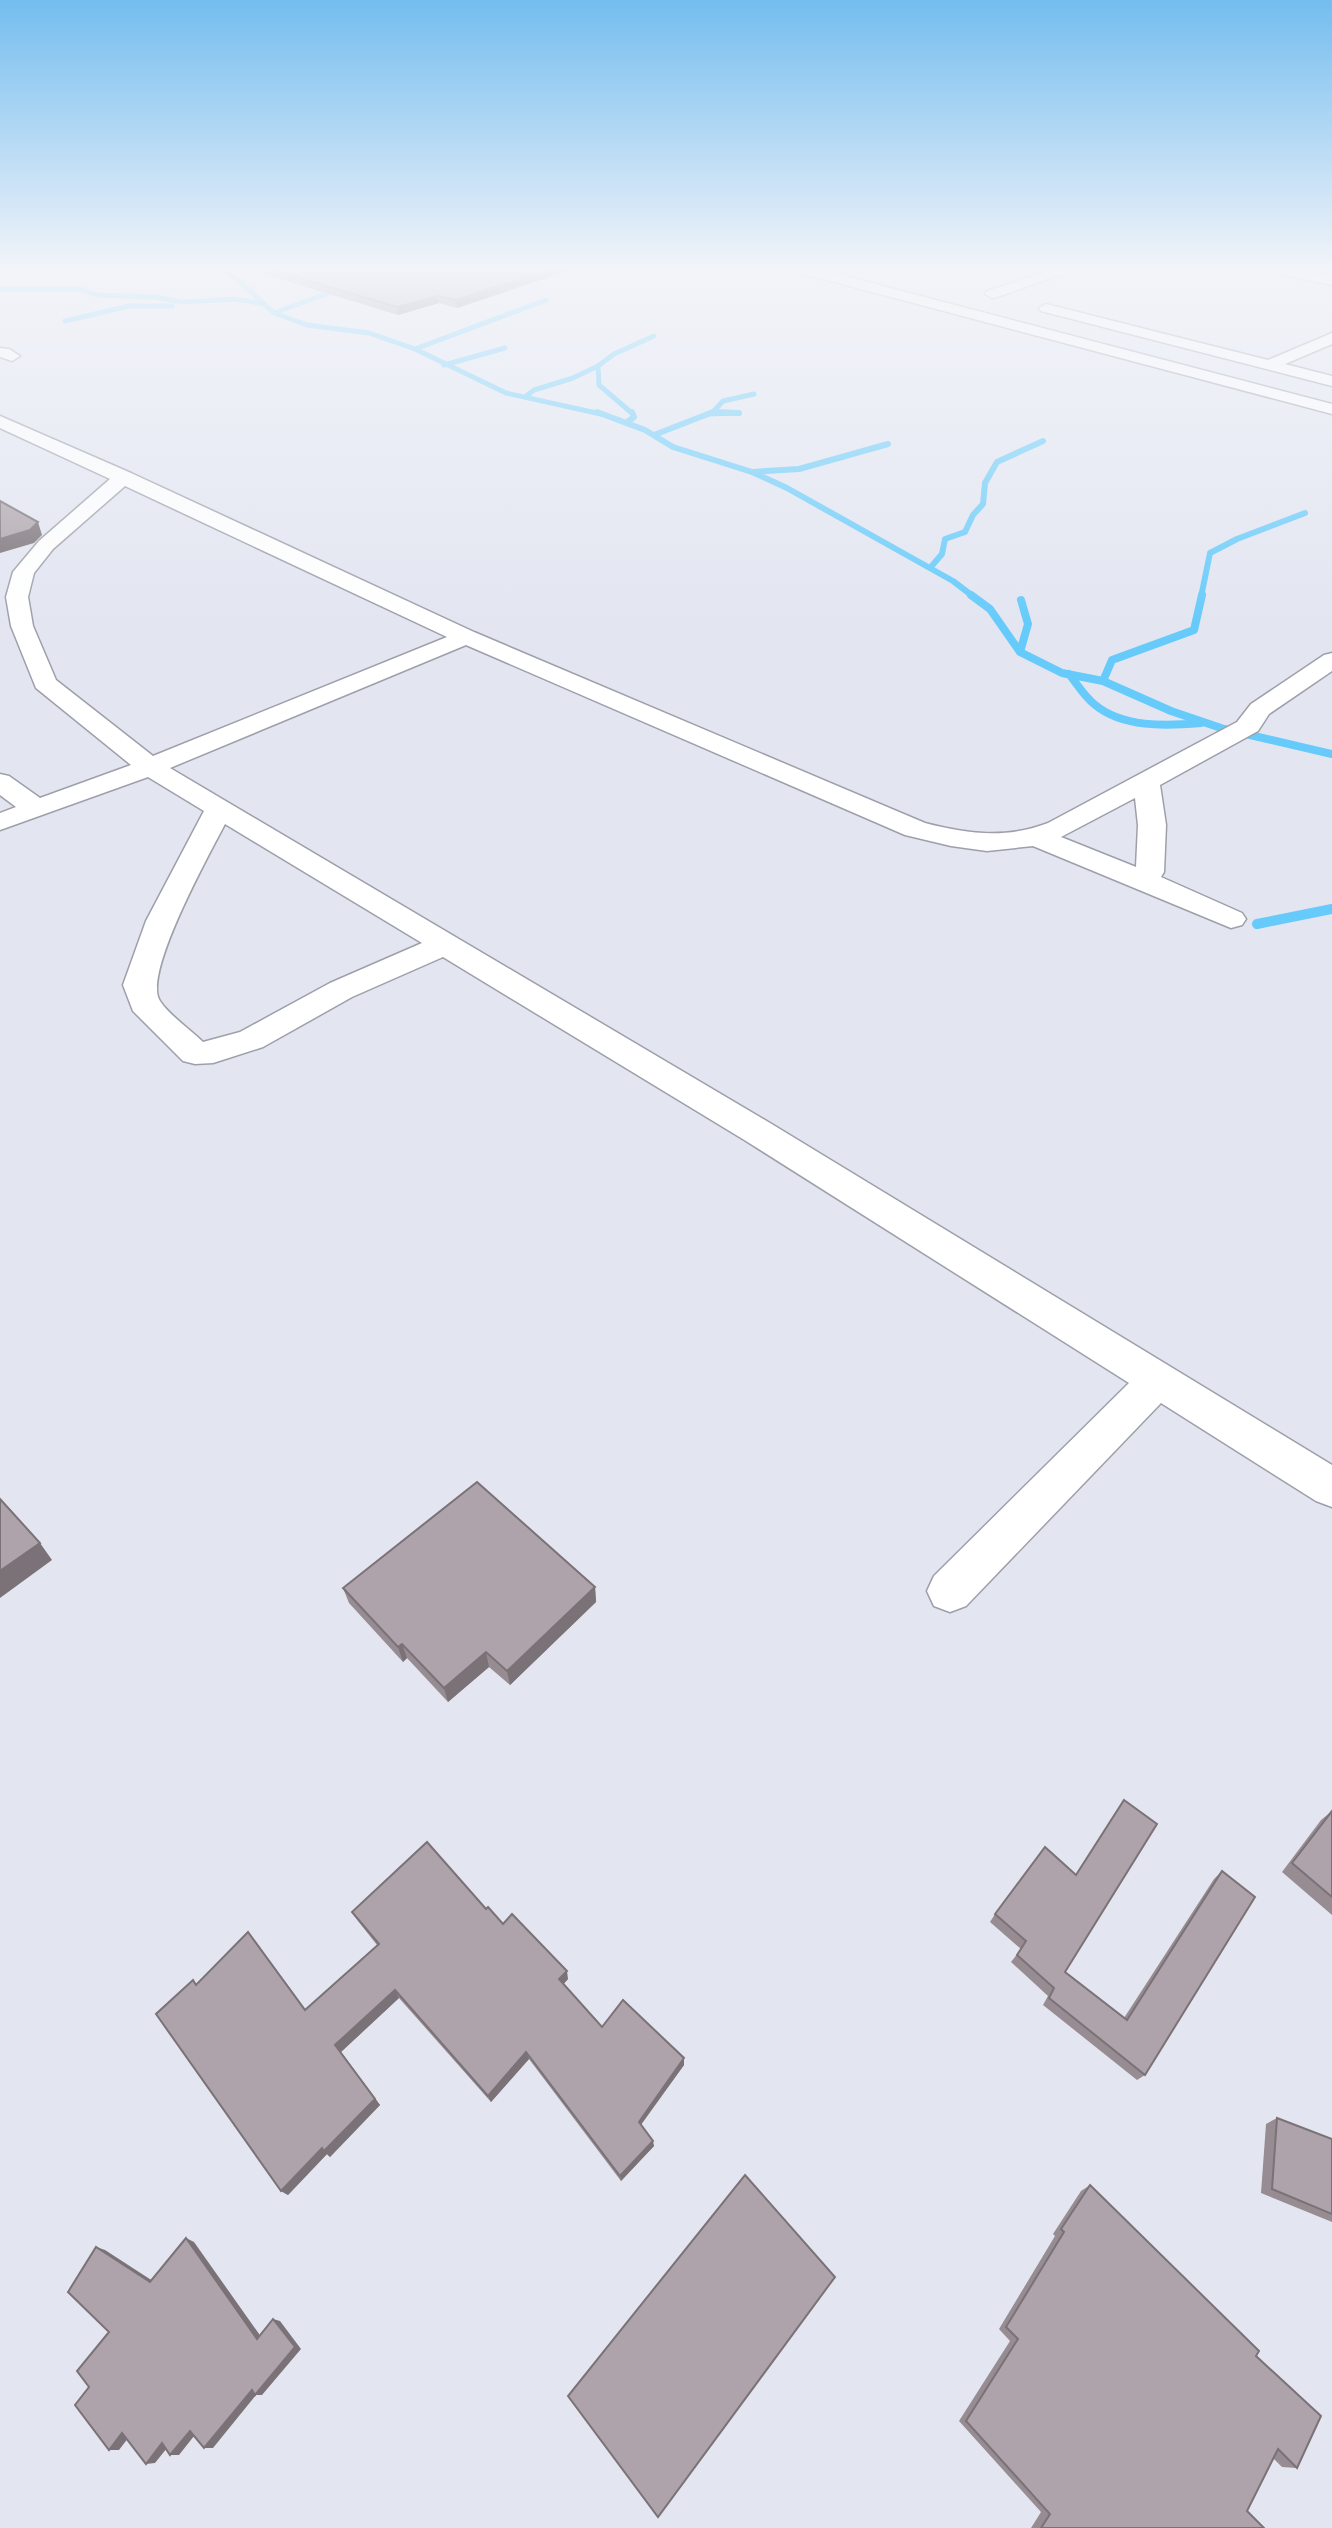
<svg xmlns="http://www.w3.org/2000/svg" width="1332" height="2528" viewBox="0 0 1332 2528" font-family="Inter,sans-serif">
  <rect width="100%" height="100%" fill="#e3e6f1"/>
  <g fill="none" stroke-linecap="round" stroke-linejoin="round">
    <!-- stream-far3 -->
    <path stroke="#66cbfa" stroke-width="5" d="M220,268L238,280L274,313L307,325L369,333L415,349L506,393L601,414
      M0,289H79L97,295L154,297L182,302L235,299L265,304
      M274,313L340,289
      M65,321L129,306H172
      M415,349L546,300
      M444,365L505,348
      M598,366L599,385L633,414
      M525,397L534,390L573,378L598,366L614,354L654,336
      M713,412L723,401L754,394
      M708,414L739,413"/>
    <!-- stream-far2 -->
    <path stroke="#66cbfa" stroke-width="6" d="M597,412L645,430L673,447L752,472L787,488L953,581L974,597
      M716,412L739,413
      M626,423L634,417L632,412
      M654,435L713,412
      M752,472L799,469L888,444
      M930,568L942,554L945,539L965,532L973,515L983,504L985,483L997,462L1043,441
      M1201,597L1210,553L1237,539L1305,513"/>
    <!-- stream-far1 -->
    <path stroke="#66cbfa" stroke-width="8" d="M971,595L990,609L1020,652L1062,673L1103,681L1171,711L1224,729L1332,754
      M1020,652L1028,624L1021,600
      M1069,674C1077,684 1084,696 1094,704C1122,728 1166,726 1201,723
      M1103,681L1112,660L1194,630L1202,595"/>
    <!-- stream -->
    <path stroke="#66cbfa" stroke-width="10" d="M1257,924L1332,909"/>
    <!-- street casing -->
    <g stroke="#9da0aa" stroke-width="3">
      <path id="street" d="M791,268H814L1332,404V414L793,271Z
        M1059,268H1080L997,297L992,298L985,294L987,291Z
        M1263,268H1290L1332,277V285L1265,271Z
        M1046,304L1268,360L1332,333V344L1285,364L1332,376V386L1041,311L1039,308Z
        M0,348L9,349L20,356L12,361L0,357Z
        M0,416L131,473L474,632L925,823C967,834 1007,839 1048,823L1237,722L1251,704L1324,655L1332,653V671L1269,714L1258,731L1160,785L1166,825L1164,872L1161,877L1242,913L1246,919L1242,925L1231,928L1033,846L987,851L951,846L905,835L466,645L170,768L770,1123L1332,1465V1507L1316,1501L1161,1403L966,1606L950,1612L934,1606L927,1591L934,1576L1129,1383L746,1141L443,957L352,997L263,1047L213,1063L195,1064L183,1061L133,1011L123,985L146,921L204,811L148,777L0,830V813L16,807L0,795V774L9,776L40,798L131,765L36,688L11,626L6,597L13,572L39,541L110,479L0,428ZM125,486L447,637L153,756L56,680L33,626L28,597L34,573L53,549ZM1135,798L1138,825L1136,867L1061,837ZM225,824L422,943L330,983L240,1032L203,1042C190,1029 170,1016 160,1001C142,975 210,853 225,824Z"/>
    </g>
    <!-- street -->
    <use href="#street" fill="#fff" fill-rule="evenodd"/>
  </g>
  <!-- wall -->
  <path fill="#968c92" d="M244,268H576L457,308L439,303L398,315Z
    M595,1587L596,1602L510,1685L489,1667L448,1702L407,1658L403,1662L349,1603L343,1588Z
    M1124,1800L1065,1972L1124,2018L1214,1879L1222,1871L1145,2075L1137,2080L1043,2005L1048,1996L1011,1962L1021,1949L990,1922L995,1914L1076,1874Z
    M1332,1811V1915L1282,1872L1321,1820Z
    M486,1909L568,1979L563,1984L602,2027L684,2058V2065L641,2125L654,2146L621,2181L529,2059L491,2102L399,1998L341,2052L380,2105L330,2157L327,2154L288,2195L281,2191L196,1984L255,1941L306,2010L377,1945L358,1921L352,1912Z
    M1277,2118L1332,2139V2222L1261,2193L1266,2124Z
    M1090,2185L1256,2356L1297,2468L1282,2467L1273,2458L1247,2511L1264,2528H1031L1041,2512L959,2421L1010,2341L999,2329L1055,2236L1053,2234L1081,2191Z"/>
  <!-- shaded-wall -->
  <path fill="#7a7277" d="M554,268H576L457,308L456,300Z
    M438,296L439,303L398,315L397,307Z
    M38,522L42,535L34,543L0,553V539Z
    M40,1543L52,1560L0,1598V1571Z
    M595,1587L596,1602L510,1685L507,1671Z
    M402,1644L407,1658L403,1662L398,1647Z
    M486,1652L489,1667L448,1702L444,1688Z
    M567,1971L568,1979L561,1987L559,1979Z
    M395,1990L399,1998L341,2052L380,2105L330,2157L327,2154L288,2195L281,2191L335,2045Z
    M526,2052L529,2059L491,2102L488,2096Z
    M684,2058V2065L639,2127V2122Z
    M653,2141L654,2146L621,2181L620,2176Z
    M186,2238L194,2242L264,2341L257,2339Z
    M96,2247L105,2250L159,2285L150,2282Z
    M273,2319L280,2321L301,2349L262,2395H256L213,2448H204Z
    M190,2431H198L179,2455H170Z
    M122,2433H132L119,2450H109Z
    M162,2443H171L155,2463L146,2464Z"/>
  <!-- building -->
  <path fill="#aea3aa" stroke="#7a7277" stroke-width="2" d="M266,268H554L456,300L438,296L397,307Z
    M0,501L38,522L30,530L0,539Z
    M477,1482L595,1587L507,1671L486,1652L444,1688L402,1644L398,1647L343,1588Z
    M0,1499L40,1543L0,1571Z
    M1124,1800L1157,1824L1065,1972L1127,2020L1222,1871L1255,1897L1145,2075L1049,1998L1054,1988L1017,1955L1026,1941L995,1914L1045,1847L1076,1875Z
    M1332,1811V1897L1292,1863Z
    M427,1842L486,1909L488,1907L503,1924L512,1914L567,1971L559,1979L602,2027L623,2000L684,2058L639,2122L653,2141L620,2176L526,2052L488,2096L395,1990L335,2045L375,2099L324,2151L322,2148L281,2191L156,2014L193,1980L196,1985L248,1932L305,2010L379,1944L352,1912Z
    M1277,2118L1332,2139V2214L1272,2189Z
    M745,2175L835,2277L658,2517L568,2396Z
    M1090,2185L1259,2351L1256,2356L1321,2416L1297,2468L1278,2449L1247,2511L1264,2528H1041L1050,2514L966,2421L1018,2339L1006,2327L1064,2232L1061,2229Z
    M186,2238L257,2339L273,2319L295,2347L255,2395L252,2390L204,2448L190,2431L170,2455L162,2443L146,2464L122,2433L109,2450L75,2405L89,2387L77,2371L109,2332L68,2292L96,2247L150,2282Z"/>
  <!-- sky -->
  <linearGradient id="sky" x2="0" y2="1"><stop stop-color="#74bdef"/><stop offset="0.43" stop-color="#f2f4f9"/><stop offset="1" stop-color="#f2f4f9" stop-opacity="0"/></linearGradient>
  <rect width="1332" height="622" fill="url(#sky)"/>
</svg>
